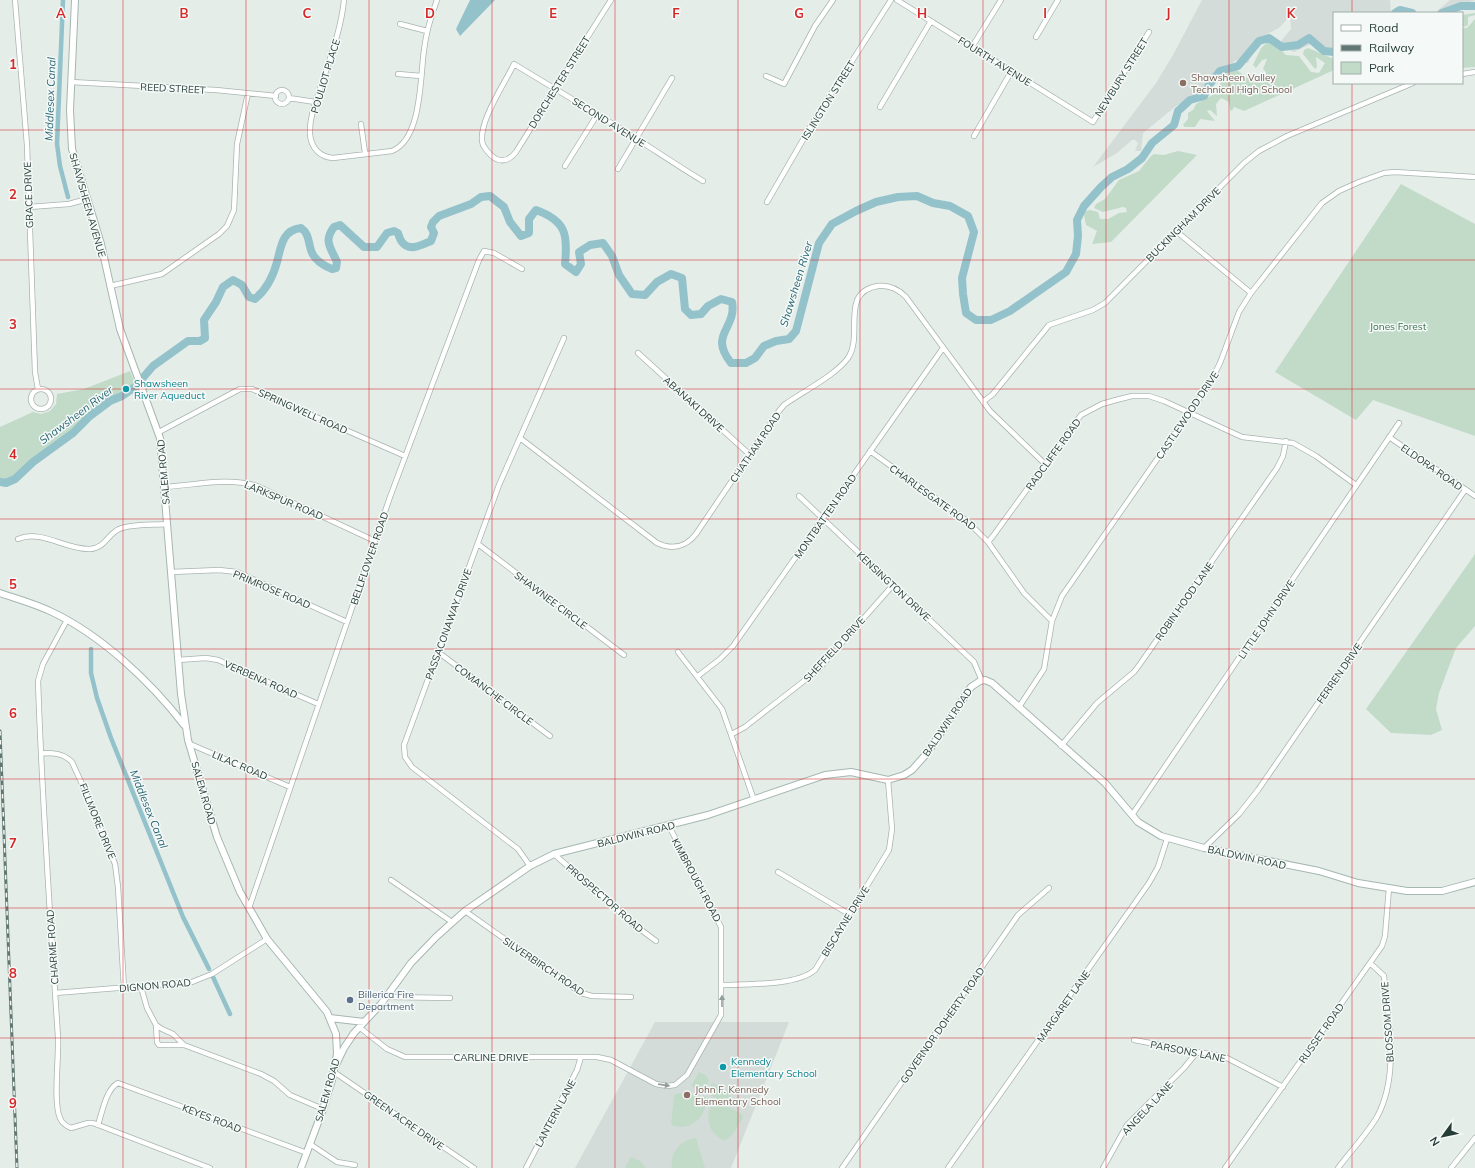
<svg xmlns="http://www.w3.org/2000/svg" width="1475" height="1168" viewBox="0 0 1475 1168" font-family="Mulish,sans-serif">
  <rect width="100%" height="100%" fill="#e5ede9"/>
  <!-- built -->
  <path fill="#d3dcd8" d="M1202,0H1390L1391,13H1334V54L1311,44L1294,52L1284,48L1281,41L1291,29L1290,16L1279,28L1261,37L1255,46L1248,63H1244L1242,57L1235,61L1201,92L1176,106L1143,133L1141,151H1135L1138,143L1135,140H1132L1117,153L1093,167L1156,83L1173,55Z
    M1450,0H1475L1448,10L1445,13H1432L1436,12Z
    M655,1022H789L731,1168H575Z"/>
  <!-- green -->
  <path fill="#c1dbc8" d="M1475,13V15L1468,17V25L1464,27L1462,25V15Z
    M1475,19V67L1462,68V28H1467Z
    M1269,41L1273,42L1286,55L1299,56L1311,72L1319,73L1325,63L1316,57L1317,67L1315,69L1303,54L1304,50L1308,48L1334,59V70L1244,111L1234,107L1232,111L1230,110L1229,102L1221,98L1216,104L1217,116L1210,110L1207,111L1215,121L1200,119L1195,127H1185L1183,125L1188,119V113L1193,110L1196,104L1216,93L1223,78L1231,70H1237L1254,83L1266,76V72L1263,69L1267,59L1262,60L1256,68L1253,65L1261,48Z
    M1178,151L1197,155L1111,242L1092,244L1097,231L1086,225L1084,215L1086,211L1090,210L1098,212L1100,219H1108L1119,213L1127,212L1126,208L1123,207L1103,212L1094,208L1096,204L1105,199L1119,180L1139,171L1151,156L1154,154L1164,155Z
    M1401,184L1475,224V436L1373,400L1356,420L1275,372Z
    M130,371L136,385L135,387L122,396L110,401L90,416L73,433L33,462L15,479L6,483L0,482V427L33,412L41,414L50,411L56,404L57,394L84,389Z
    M1475,554V626L1456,648L1439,693L1436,709L1442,730L1431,735L1391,733L1366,709Z
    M699,1072L707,1076L709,1081L703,1092L691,1086Z
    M712,1083L732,1093L726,1104L707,1093Z
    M678,1093L706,1097C707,1118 690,1132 671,1125L674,1095Z
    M714,1100L742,1114L743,1118L733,1134L725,1141C708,1134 703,1115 714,1100Z
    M696,1138L705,1168H672C670,1152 680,1140 696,1138Z
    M631,1157L640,1161L646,1168H625Z"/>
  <!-- water -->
  <path fill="#94c2cb" d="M470,0H495L460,36L456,29Z"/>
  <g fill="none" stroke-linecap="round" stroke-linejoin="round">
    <!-- canal -->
    <path stroke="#94c2cb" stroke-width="4.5" d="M63,0L57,144L60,166L68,197
      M91,649V673L97,698L111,738L183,917L209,969
      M213,977L230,1014"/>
    <!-- river -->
    <path stroke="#94c2cb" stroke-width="8" d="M1395,13L1400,10L1412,13
      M1442,13L1461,6H1475
      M0,482L6,483L15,479L33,462L73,433L90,416L110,401L122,396L135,387L153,366L188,341H200L205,338L204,320L216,302L223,287L233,280L242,285L249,297L255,299C266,290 273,277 277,262C281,247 282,230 301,228C310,234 308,244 312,253C316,261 324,266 332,269L336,268L337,262C331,248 323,241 334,227L340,225L364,247H377L387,233L394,231L398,233C399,236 400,240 402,242C409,252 422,245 431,241L434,233L431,227L433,222L439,216L471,204L481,197L490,196L504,207L510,222L521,236L529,233V219L536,210C566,221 568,234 565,264L576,272L581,264L579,252L590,245L603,243L612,256L619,275L632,294L645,295L657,282L671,274L682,278L685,309L691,315L701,314L708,306L721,299L732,302C737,329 708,334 731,363H746L755,358L764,346L776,341L789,339L796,331L819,243L832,224L856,211L876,202L898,197L917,196L933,203L950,206L968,216L974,232L962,278L963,294L966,313L976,320H991L1010,311L1066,272L1076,254L1078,236L1077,220L1084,206L1101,187L1112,177L1128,169L1142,158L1152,143L1174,125L1178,111L1190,100L1204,96L1209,85L1220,71L1238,66L1259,41L1269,38L1282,47L1298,45L1309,38L1324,51L1334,52"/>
    <!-- street casing -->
    <g stroke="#a8b5b0" stroke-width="6">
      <path id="street" d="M15,0L27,145L35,372L38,389
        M344,0C341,30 330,58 321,86C316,101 309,118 310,134C311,148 320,157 333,158L392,151C422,139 420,78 424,50C426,33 431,16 437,0
        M611,0C579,50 548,101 516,152C504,167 492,160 483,145C476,125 505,83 514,64C555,89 596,113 637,139C659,153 681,168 703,181
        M897,0L1093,122L1149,32
        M400,24L427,31
        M1036,37L1058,0
        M972,47L1001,0
        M398,74L421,76
        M1462,74L1475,72
        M766,76L784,84L815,26L833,0
        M71,82L216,90L276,96
        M275 97a7 7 0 1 1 14 0a7 7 0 1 1-14 0Z
        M289,98L315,102
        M880,107L931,21
        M361,124L365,153
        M974,136L1011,72
        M565,166L597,115
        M618,169L672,78
        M767,202L815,119L891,0
        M29,207L69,204L87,199
        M1176,231L1251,293
        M110,286L162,274L219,234L227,226L234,210L237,144L248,93
        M638,353L749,454
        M31 399a10 10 0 1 1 20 0a10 10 0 1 1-20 0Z
        M983,402L993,394L1049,325L1093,310L1105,303L1244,163L1259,151L1287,136L1413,83
        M159,432L240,389H252L405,456
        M1389,437L1475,496
        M520,438L657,543C672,550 686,547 696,534L779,411L784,405C802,392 836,375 848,358C864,335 839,292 878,286C889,285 898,289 906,297L990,411L1045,464
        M870,451L966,520L988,542L1024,593L1052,621
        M164,487C195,485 228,477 257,486L375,541
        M799,496L974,662L982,681
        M18,539C41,529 66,550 90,549C105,548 107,535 119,529C130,524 154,525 167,524
        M988,542L993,536L1081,415L1102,404L1116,400L1132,396H1149L1164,401L1242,437L1293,443L1316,456L1356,485
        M478,544L624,655
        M171,572L219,570L237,572L347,622
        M67,620L43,664L38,681C42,800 50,918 58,1037C59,1058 53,1102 60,1118C62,1123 66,1126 71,1128L88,1123H93L210,1168
        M438,652L550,736
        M678,652L722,709L754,800
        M178,660L206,658L218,660L318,704
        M698,676L720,659L733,646L943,348
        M1019,707L1044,669L1052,621L1062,596L1210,383L1220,363L1239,312L1251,293L1322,203L1339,191L1359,182L1384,173L1395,172L1475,177
        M732,734L745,727L818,670L893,585
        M190,744L290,787
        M1061,746L1097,703L1134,672L1140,664L1277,468L1283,456L1286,441
        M41,753C53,753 63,753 72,762L87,795L115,864L118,887L124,988
        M1132,815L1399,423
        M1204,848L1239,814L1258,790L1465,490
        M554,854L632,923L656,941
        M530,866L518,849L412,767L405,757L404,745L499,485L564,338
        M778,872L849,914
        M391,880L452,922
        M249,908L390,497L479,260L484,251L494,253L522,269
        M465,911L581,993L592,996L631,997
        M722,985C747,984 796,986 815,970L889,850L892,829L888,780
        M141,987L147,1008L156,1025
        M55,993L192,982L212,974L267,939
        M387,997L450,998
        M156,1025L162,1029L173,1034L184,1045H159L157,1042Z
        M359,1027L387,1049L405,1057H597L611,1060L656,1084L667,1086L675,1085L687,1075L721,1015V927L669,826
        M1134,1040L1225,1057L1283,1087
        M184,1045L261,1074L274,1081L290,1095L323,1109
        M334,1072L474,1168
        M98,1125C102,1113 106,1089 118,1083L307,1153
        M310,1144L337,1162L355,1165
        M526,1168L577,1070L581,1057
        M842,1168L1018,915L1049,888
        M948,1168L1149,883L1158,867L1167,839
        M1103,1168L1127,1125L1184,1068L1197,1052
        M1225,1168L1382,946L1385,936L1389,888
        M1338,1168C1351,1151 1366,1135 1377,1117C1400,1074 1388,1022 1384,976L1370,963
        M1451,1168L1475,1138"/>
    </g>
    <!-- secondary casing -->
    <g stroke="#a5b7b1" stroke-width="8">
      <path id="secondary" d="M75,0L70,110L72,149L101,244L120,329L160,438L181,694L188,740L217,837L240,892L267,939L327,1012L336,1034L337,1054L332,1080L323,1109L301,1168
        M0,593C17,599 36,604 52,612C101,635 151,682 184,725
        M330,1018L364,1022
        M334,1069L344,1048L354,1033L381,1004L411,963L436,937L465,911L530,866L554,854L708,815L825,775L851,772L888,780L904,775L912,770L928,752L971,687L980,681L985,680L992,683L1105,783L1138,822L1161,836L1204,848L1319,871L1358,883L1407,891H1442L1475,882"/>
    </g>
    <!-- street -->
    <use href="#street" stroke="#fff" stroke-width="4.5"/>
    <!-- secondary -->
    <use href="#secondary" stroke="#fff" stroke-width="6"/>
    <!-- rail casing -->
    <g stroke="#617872" stroke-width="3">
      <path id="rail" d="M0,731L17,1168"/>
    </g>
    <!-- rail -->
    <use href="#rail" stroke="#f5f9f7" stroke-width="1.5" stroke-dasharray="4.5" stroke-linecap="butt"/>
  </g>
  <!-- one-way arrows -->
  <defs><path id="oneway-solid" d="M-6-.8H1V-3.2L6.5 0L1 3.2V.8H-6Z"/></defs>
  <g fill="#929e9b">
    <use href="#oneway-solid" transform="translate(722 1001) rotate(-90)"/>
    <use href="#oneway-solid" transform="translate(664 1085) rotate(8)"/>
  </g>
  <!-- grid -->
  <path fill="none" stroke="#d62828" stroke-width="1" stroke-opacity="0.55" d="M123,0V1168M246,0V1168M369,0V1168M492,0V1168M615,0V1168M738,0V1168M860,0V1168M983,0V1168M1106,0V1168M1229,0V1168M1352,0V13M1352,83V1168M0,130H1475M0,260H1475M0,389H1475M0,519H1475M0,649H1475M0,779H1475M0,908H1475M0,1038H1475"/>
  <!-- markers -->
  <g fill="#8d6e63" stroke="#f5f9f7" stroke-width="1.5">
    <circle cx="1183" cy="83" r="4"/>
    <circle cx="687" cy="1095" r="4"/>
  </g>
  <g fill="#0f9aa8" stroke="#f5f9f7" stroke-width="1.5">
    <circle cx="126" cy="389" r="4"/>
    <circle cx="723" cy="1067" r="4"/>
  </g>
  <circle fill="#5c6f8a" stroke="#f5f9f7" stroke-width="1.5" cx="350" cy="1000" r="4"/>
  <g text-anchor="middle" stroke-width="3" stroke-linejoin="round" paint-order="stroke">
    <!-- street labels -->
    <g font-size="10" fill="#263d37" stroke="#f5f9f7">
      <text transform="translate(995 61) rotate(32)" y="4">FOURTH AVENUE</text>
      <text transform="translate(325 76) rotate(-73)" y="4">POULIOT PLACE</text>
      <text transform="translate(1121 77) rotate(-58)" y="4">NEWBURY STREET</text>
      <text transform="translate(559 82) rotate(-58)" y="4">DORCHESTER STREET</text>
      <text transform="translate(173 88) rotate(3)" y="4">REED STREET</text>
      <text transform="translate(828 100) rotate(-58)" y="4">ISLINGTON STREET</text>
      <text transform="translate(609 122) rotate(32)" y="4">SECOND AVENUE</text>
      <text transform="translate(28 195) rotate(-92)" y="4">GRACE DRIVE</text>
      <text transform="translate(88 205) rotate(74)" y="4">SHAWSHEEN AVENUE</text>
      <text transform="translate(1183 224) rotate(-45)" y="4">BUCKINGHAM DRIVE</text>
      <text transform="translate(694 404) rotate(42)" y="4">ABANAKI DRIVE</text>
      <text transform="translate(303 411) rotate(24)" y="4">SPRINGWELL ROAD</text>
      <text transform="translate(1187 415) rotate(-56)" y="4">CASTLEWOOD DRIVE</text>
      <text transform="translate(755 447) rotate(-56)" y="4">CHATHAM ROAD</text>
      <text transform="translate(1053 454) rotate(-54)" y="4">RADCLIFFE ROAD</text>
      <text transform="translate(1432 467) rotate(35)" y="4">ELDORA ROAD</text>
      <text transform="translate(163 472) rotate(-95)" y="4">SALEM ROAD</text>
      <text transform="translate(933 497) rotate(36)" y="4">CHARLESGATE ROAD</text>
      <text transform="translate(284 500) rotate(23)" y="4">LARKSPUR ROAD</text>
      <text transform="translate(825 516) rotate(-55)" y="4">MONTBATTEN ROAD</text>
      <text transform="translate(369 558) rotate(-71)" y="4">BELLFLOWER ROAD</text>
      <text transform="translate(894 586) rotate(43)" y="4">KENSINGTON DRIVE</text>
      <text transform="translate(272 589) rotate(23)" y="4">PRIMROSE ROAD</text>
      <text transform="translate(551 600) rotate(37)" y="4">SHAWNEE CIRCLE</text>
      <text transform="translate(1184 601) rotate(-55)" y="4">ROBIN HOOD LANE</text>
      <text transform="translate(1266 619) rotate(-56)" y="4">LITTLE JOHN DRIVE</text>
      <text transform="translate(448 624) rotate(-70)" y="4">PASSACONAWAY DRIVE</text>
      <text transform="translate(834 649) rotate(-47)" y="4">SHEFFIELD DRIVE</text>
      <text transform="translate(1339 673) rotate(-55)" y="4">FERREN DRIVE</text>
      <text transform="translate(261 679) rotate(24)" y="4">VERBENA ROAD</text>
      <text transform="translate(494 694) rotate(37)" y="4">COMANCHE CIRCLE</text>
      <text transform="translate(947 722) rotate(-56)" y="4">BALDWIN ROAD</text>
      <text transform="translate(240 765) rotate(23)" y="4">LILAC ROAD</text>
      <text transform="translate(204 793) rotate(74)" y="4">SALEM ROAD</text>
      <text transform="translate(98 821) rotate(68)" y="4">FILLMORE DRIVE</text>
      <text transform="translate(636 834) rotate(-14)" y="4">BALDWIN ROAD</text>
      <text transform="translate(1247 857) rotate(12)" y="4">BALDWIN ROAD</text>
      <text transform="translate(697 880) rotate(62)" y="4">KIMBROUGH ROAD</text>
      <text transform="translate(605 898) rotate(41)" y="4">PROSPECTOR ROAD</text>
      <text transform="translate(845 921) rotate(-58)" y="4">BISCAYNE DRIVE</text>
      <text transform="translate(52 947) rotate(-94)" y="4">CHARME ROAD</text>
      <text transform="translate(544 966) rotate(34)" y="4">SILVERBIRCH ROAD</text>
      <text transform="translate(155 985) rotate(-5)" y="4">DIGNON ROAD</text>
      <text transform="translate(1063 1006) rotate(-55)" y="4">MARGARET LANE</text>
      <text transform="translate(1387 1022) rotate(-94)" y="4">BLOSSOM DRIVE</text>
      <text transform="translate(942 1025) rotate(-55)" y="4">GOVERNOR DOHERTY ROAD</text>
      <text transform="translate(1321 1033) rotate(-55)" y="4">RUSSET ROAD</text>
      <text transform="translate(1188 1051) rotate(11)" y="4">PARSONS LANE</text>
      <text x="491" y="1061">CARLINE DRIVE</text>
      <text transform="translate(327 1090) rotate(-74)" y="4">SALEM ROAD</text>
      <text transform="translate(1147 1108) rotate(-47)" y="4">ANGELA LANE</text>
      <text transform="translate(555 1113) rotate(-62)" y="4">LANTERN LANE</text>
      <text transform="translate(212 1118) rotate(21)" y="4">KEYES ROAD</text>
      <text transform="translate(404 1120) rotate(35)" y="4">GREEN ACRE DRIVE</text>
    </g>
    <!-- education labels -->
    <g font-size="10" fill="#785e54" stroke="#f5f9f7" text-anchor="start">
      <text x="1191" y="81">Shawsheen Valley<tspan x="1191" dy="12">Technical High School</tspan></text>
      <text x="695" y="1093">John F. Kennedy<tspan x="695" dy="12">Elementary School</tspan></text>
    </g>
    <!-- park labels -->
    <g font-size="10" fill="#346f4c" stroke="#f5f9f7">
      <text x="1398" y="330">Jones Forest</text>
    </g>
    <!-- culture labels -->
    <g font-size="10" fill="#0d838f" stroke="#f5f9f7" text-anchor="start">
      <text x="134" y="387">Shawsheen<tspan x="134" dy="12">River Aqueduct</tspan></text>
      <text x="731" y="1065">Kennedy<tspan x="731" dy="12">Elementary School</tspan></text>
    </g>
    <!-- service labels -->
    <g font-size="10" fill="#4e5e75" stroke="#f5f9f7" text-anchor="start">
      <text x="358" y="998">Billerica Fire<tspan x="358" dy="12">Department</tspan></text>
    </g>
    <!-- water labels -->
    <g font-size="11" font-style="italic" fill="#266573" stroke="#f5f9f7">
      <text transform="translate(50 99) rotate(-88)" y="4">Middlesex Canal</text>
      <text transform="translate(796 284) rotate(-73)" y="4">Shawsheen River</text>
      <text transform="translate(76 415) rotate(-37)" y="4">Shawsheen River</text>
      <text transform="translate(149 809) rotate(68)" y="4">Middlesex Canal</text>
    </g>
  </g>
  <g font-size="13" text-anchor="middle" font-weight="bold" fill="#d62828" stroke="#f5f9f7" stroke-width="3" stroke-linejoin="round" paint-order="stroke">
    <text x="61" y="18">A</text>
    <text x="184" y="18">B</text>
    <text x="307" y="18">C</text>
    <text x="430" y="18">D</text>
    <text x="553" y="18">E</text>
    <text x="676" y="18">F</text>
    <text x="799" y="18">G</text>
    <text x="922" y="18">H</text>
    <text x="1045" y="18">I</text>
    <text x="1168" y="18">J</text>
    <text x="1291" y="18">K</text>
    <text x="13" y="69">1</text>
    <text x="13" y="199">2</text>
    <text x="13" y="329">3</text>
    <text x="13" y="459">4</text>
    <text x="13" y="589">5</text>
    <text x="13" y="718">6</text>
    <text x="13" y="848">7</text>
    <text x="13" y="978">8</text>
    <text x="13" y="1108">9</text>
  </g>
  <!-- legend -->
  <rect x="1333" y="12" width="130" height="72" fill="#f5f9f7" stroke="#a2aeaa"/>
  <rect x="1341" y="25" width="20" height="6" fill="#ffffff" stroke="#a2aeaa"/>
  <text x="1369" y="32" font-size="12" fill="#263d37">Road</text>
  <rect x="1341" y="45" width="20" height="6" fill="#617872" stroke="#a2aeaa"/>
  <text x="1369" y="52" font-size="12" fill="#263d37">Railway</text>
  <rect x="1341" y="62" width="20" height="12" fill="#c1dbc8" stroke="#a2aeaa"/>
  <text x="1369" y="72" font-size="12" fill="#263d37">Park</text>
  <!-- north arrow -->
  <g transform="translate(1443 1136) rotate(237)" stroke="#f5f9f7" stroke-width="3" paint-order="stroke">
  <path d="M0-3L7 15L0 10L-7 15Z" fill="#263d37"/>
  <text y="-6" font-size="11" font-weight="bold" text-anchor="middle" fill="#263d37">N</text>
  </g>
</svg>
